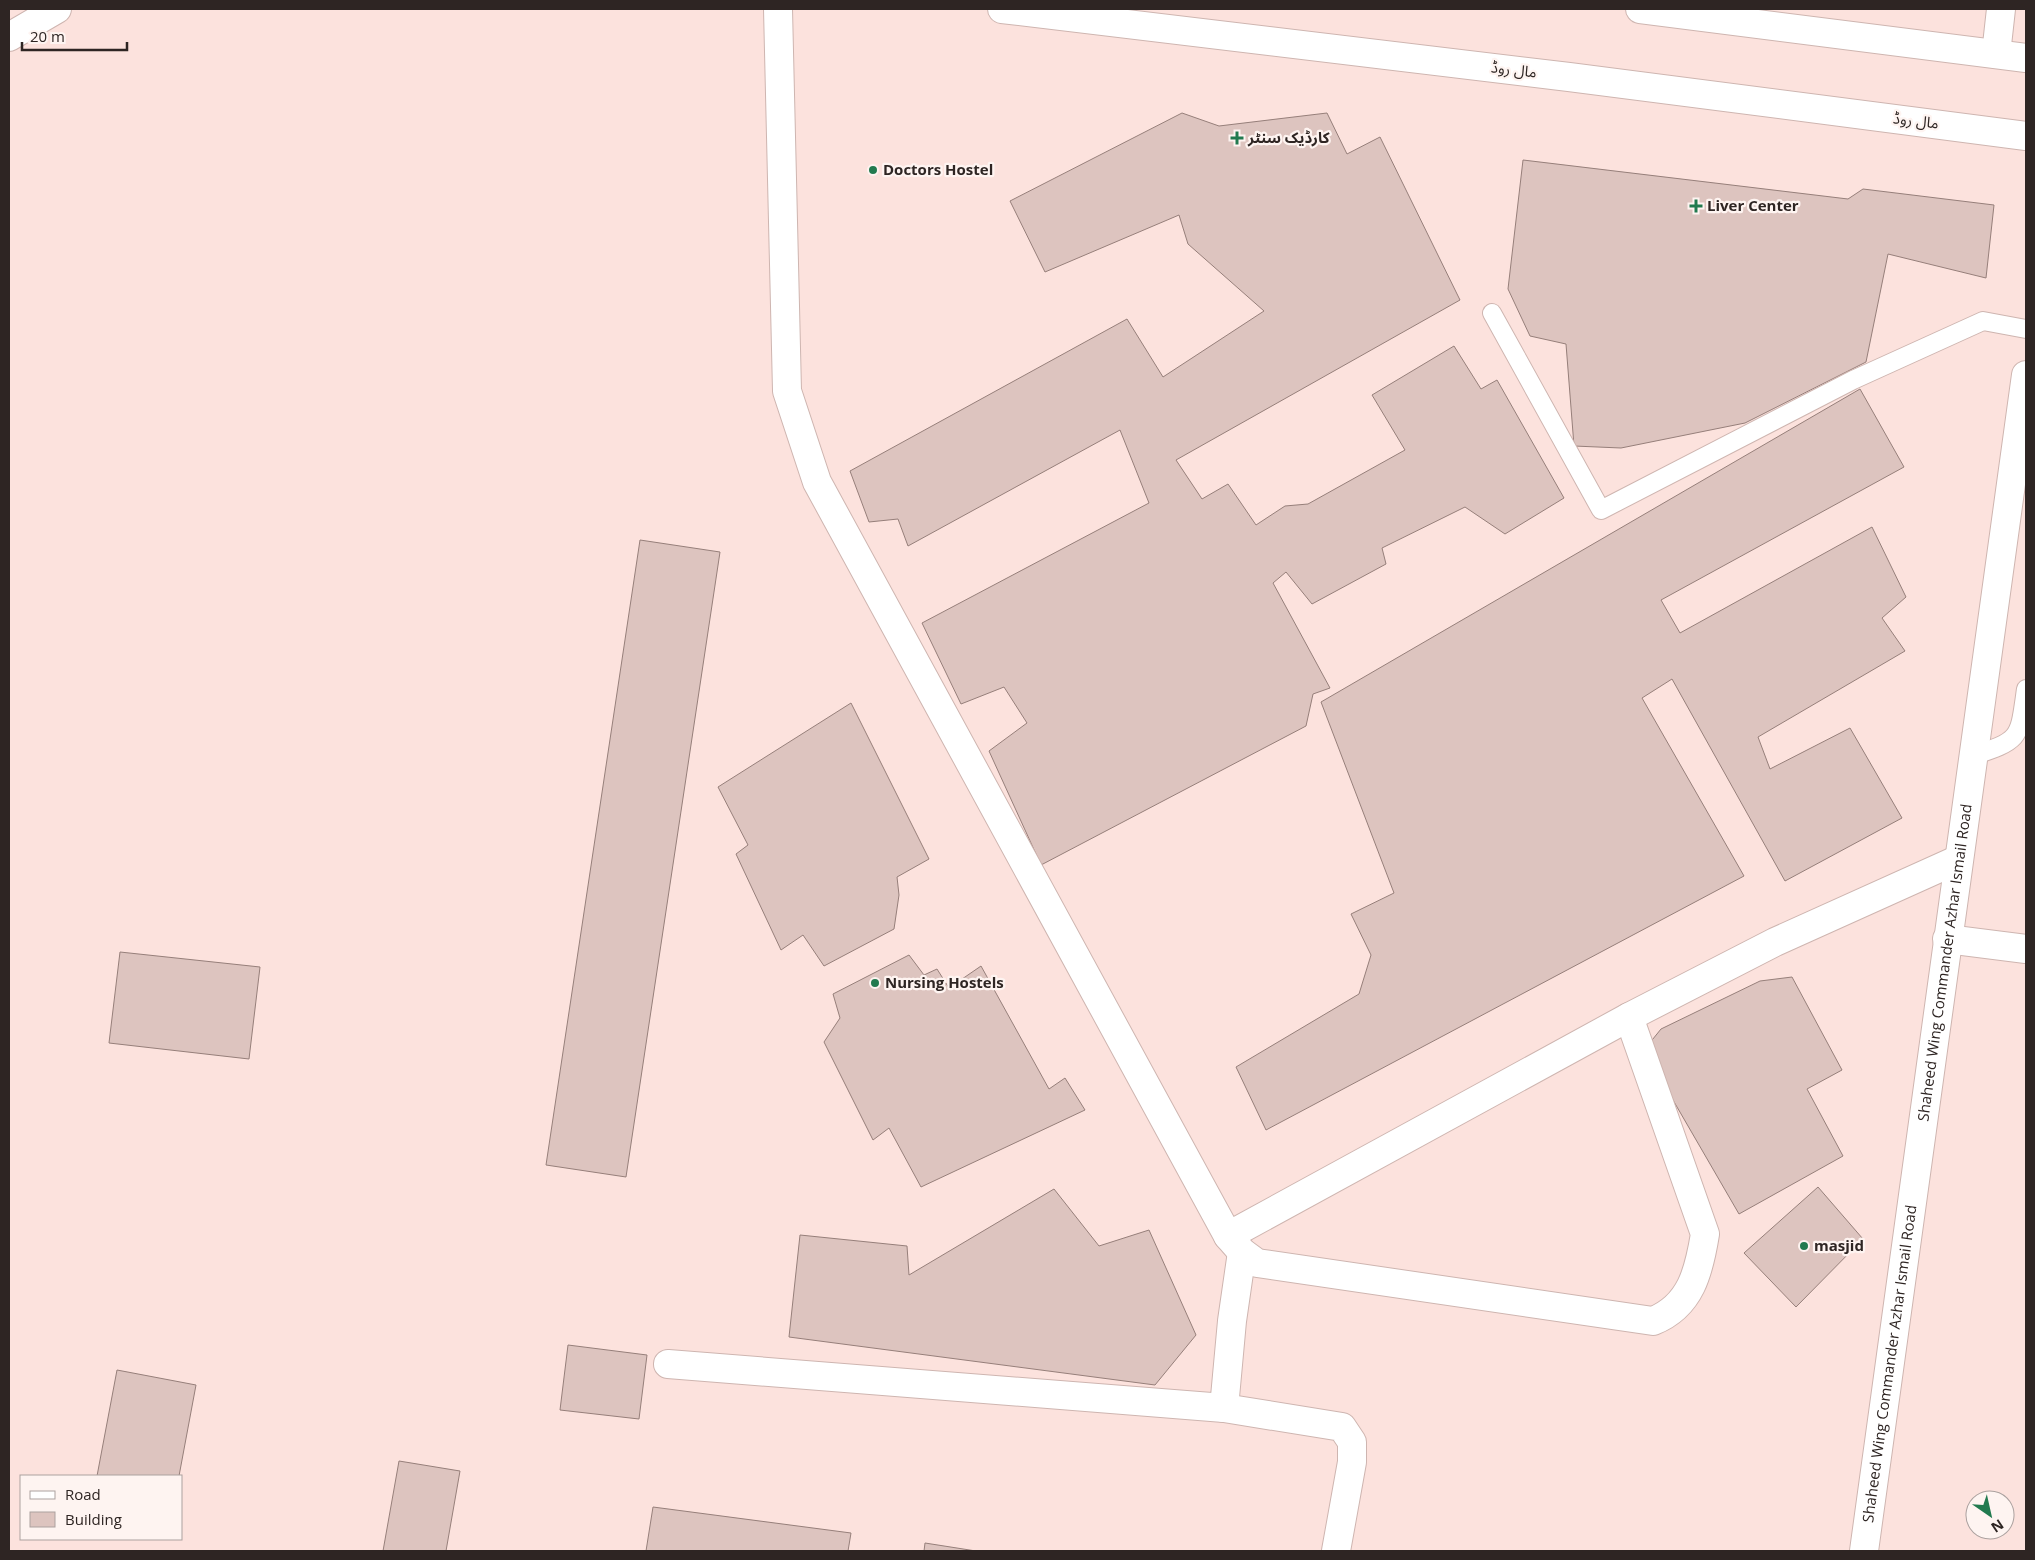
<svg xmlns="http://www.w3.org/2000/svg" width="2035" height="1560" viewBox="0 0 2035 1560" font-family="'Open Sans','Noto Sans Arabic',sans-serif">
  <rect width="100%" height="100%" fill="#fce2dd"/>
  <!-- building -->
  <path fill="#ddc4bf" stroke="#967f7a" d="M1182,113L1219,126L1327,113L1347,154L1380,137L1460,300L1176,460L1202,499L1228,484L1256,525L1285,506L1308,504L1405,450L1372,395L1454,346L1481,389L1497,380L1564,498L1505,534L1465,507L1382,548L1386,564L1312,604L1286,572L1273,583L1330,688L1313,694L1306,726L1041,865L989,751L1027,723L1004,687L961,704L922,623L1149,503L1120,430L908,546L898,519L869,522L850,471L1127,319L1163,377L1264,311L1188,244L1179,215L1045,272L1010,201Z
    M1523,160L1848,199L1863,189L1994,205L1986,278L1888,254L1866,362L1745,423L1621,448L1574,446L1566,344L1530,336L1508,289Z
    M1860,389L1904,467L1661,600L1680,633L1872,527L1906,597L1882,618L1905,651L1758,737L1770,769L1850,728L1902,818L1785,881L1672,679L1642,698L1744,876L1266,1130L1236,1067L1359,994L1371,955L1351,914L1394,893L1321,702Z
    M640,540L720,552L626,1177L546,1165Z
    M851,703L929,859L897,877L899,895L894,929L824,966L803,935L781,950L736,854L748,845L718,787Z
    M120,952L260,967L249,1059L109,1043Z
    M909,955L924,975L937,969L949,988L981,966L1049,1089L1065,1078L1085,1110L921,1187L889,1128L873,1140L824,1042L840,1018L833,994Z
    M1792,977L1842,1070L1807,1089L1843,1156L1739,1214L1644,1050L1661,1029L1760,981Z
    M1818,1187L1863,1239L1796,1307L1744,1253Z
    M1054,1189L1099,1246L1149,1230L1196,1335L1155,1385L789,1337L800,1235L907,1246L909,1275Z
    M568,1345L647,1355L639,1419L560,1410Z
    M117,1370L196,1385L179,1476H97Z
    M399,1461L460,1471L446,1551H383Z
    M653,1507L851,1533L848,1551H646Z
    M925,1543L976,1551H924Z"/>
  <g fill="none" stroke-linecap="round" stroke-linejoin="round">
    <!-- service casing -->
    <g stroke="#ceb5b0" stroke-width="20">
      <path id="service" d="M1492,313L1601,510L1853,380L1983,321L2026,329
        M1972,756C2022,740 2019,738 2026,689"/>
    </g>
    <!-- minor casing -->
    <g stroke="#ceb5b0" stroke-width="30">
      <g id="minor">
        <path d="M778,9L787,391L817,482L1228,1236L1629,1017L1775,942L1957,860"/>
        <path d="M1947,939L2026,949"/>
        <path d="M1228,1236L1242,1252L1257,1263L1653,1321C1691,1306 1699,1271 1705,1234L1629,1017"/>
        <path d="M668,1364L1224,1408L1232,1321L1242,1252"/>
        <path d="M1224,1408L1342,1427L1352,1442V1462L1336,1551"/>
        <path id="s1" d="M1864,1551L2026,375"/>
      </g>
    </g>
    <!-- tertiary casing -->
    <g stroke="#ceb5b0" stroke-width="30">
      <path id="tertiary" d="M1996,54L2001,9"/>
    </g>
    <!-- secondary casing -->
    <g stroke="#ceb5b0" stroke-width="30">
      <path id="secondary" d="M1002,9L1569,77L2026,136
        M1640,9L2026,58
        M9,37L57,9"/>
    </g>
    <!-- service -->
    <use href="#service" stroke="#fff" stroke-width="18"/>
    <!-- minor -->
    <use href="#minor" stroke="#fff" stroke-width="28"/>
    <!-- tertiary -->
    <use href="#tertiary" stroke="#fff" stroke-width="28"/>
    <!-- secondary -->
    <use href="#secondary" stroke="#fff" stroke-width="28"/>
  </g>
  <!-- markers -->
  <g fill="#227a4f" stroke="#fef4f1" stroke-width="2">
    <path d="M1234.5 130.5h5v5h5v5h-5v5h-5v-5h-5v-5h5z"/>
    <circle cx="873" cy="170" r="5"/>
    <path d="M1693.5 198.5h5v5h5v5h-5v5h-5v-5h-5v-5h5z"/>
    <circle cx="875" cy="983" r="5"/>
    <circle cx="1804" cy="1246" r="5"/>
  </g>
  <g text-anchor="middle" stroke-width="4.5" stroke-linejoin="round" paint-order="stroke">
    <!-- street labels -->
    <g font-size="15" fill="#2e2523" stroke="#fef4f1">
      <text transform="translate(1514 70) rotate(7)" y="5">مال روڈ</text>
      <text transform="translate(1916 121) rotate(7)" y="5">مال روڈ</text>
      <text dy="5" stroke="none"><textPath href="#s1" startOffset="594">Shaheed Wing Commander Azhar Ismail Road</textPath></text>
      <text dy="5" stroke="none"><textPath href="#s1" startOffset="189">Shaheed Wing Commander Azhar Ismail Road</textPath></text>
    </g>
    <!-- poi labels -->
    <g font-size="15" font-weight="bold" fill="#2e2523" stroke="#fef4f1" text-anchor="start">
      <text x="1248" y="143">کارڈیک سنٹر</text>
      <text x="883" y="175">Doctors Hostel</text>
      <text x="1707" y="211">Liver Center</text>
      <text x="885" y="988">Nursing Hostels</text>
      <text x="1814" y="1251">masjid</text>
    </g>
  </g>
  <!-- border -->
  <rect width="2035" height="1560" fill="none" stroke="#2e2523" stroke-width="20"/>
  <!-- legend -->
  <rect x="20" y="1475" width="162" height="65" fill="#fef4f1" stroke="#aba19f"/>
  <rect x="30" y="1491" width="25" height="8" fill="#ffffff" stroke="#aba19f"/>
  <text x="65" y="1500" font-size="15" fill="#2e2523">Road</text>
  <rect x="30" y="1512" width="25" height="15" fill="#ddc4bf" stroke="#aba19f"/>
  <text x="65" y="1525" font-size="15" fill="#2e2523">Building</text>
  <!-- north arrow -->
  <g transform="translate(1990 1515) rotate(146)"><circle r="24" fill="#fef4f1" stroke="#aba19f"/>
  <path d="M0-4L9 19L0 12L-9 19Z" fill="#227a4f"/>
  <text y="-8" font-size="14" font-weight="bold" text-anchor="middle" fill="#2e2523">N</text>
  </g>
  <!-- scale -->
  <path d="M22 42v8h105v-8" fill="none" stroke="#2e2523" stroke-width="2.5"/>
  <text x="30" y="42" font-size="15" fill="#2e2523" stroke="#fef4f1" stroke-width="4" paint-order="stroke">20 m</text>
</svg>
